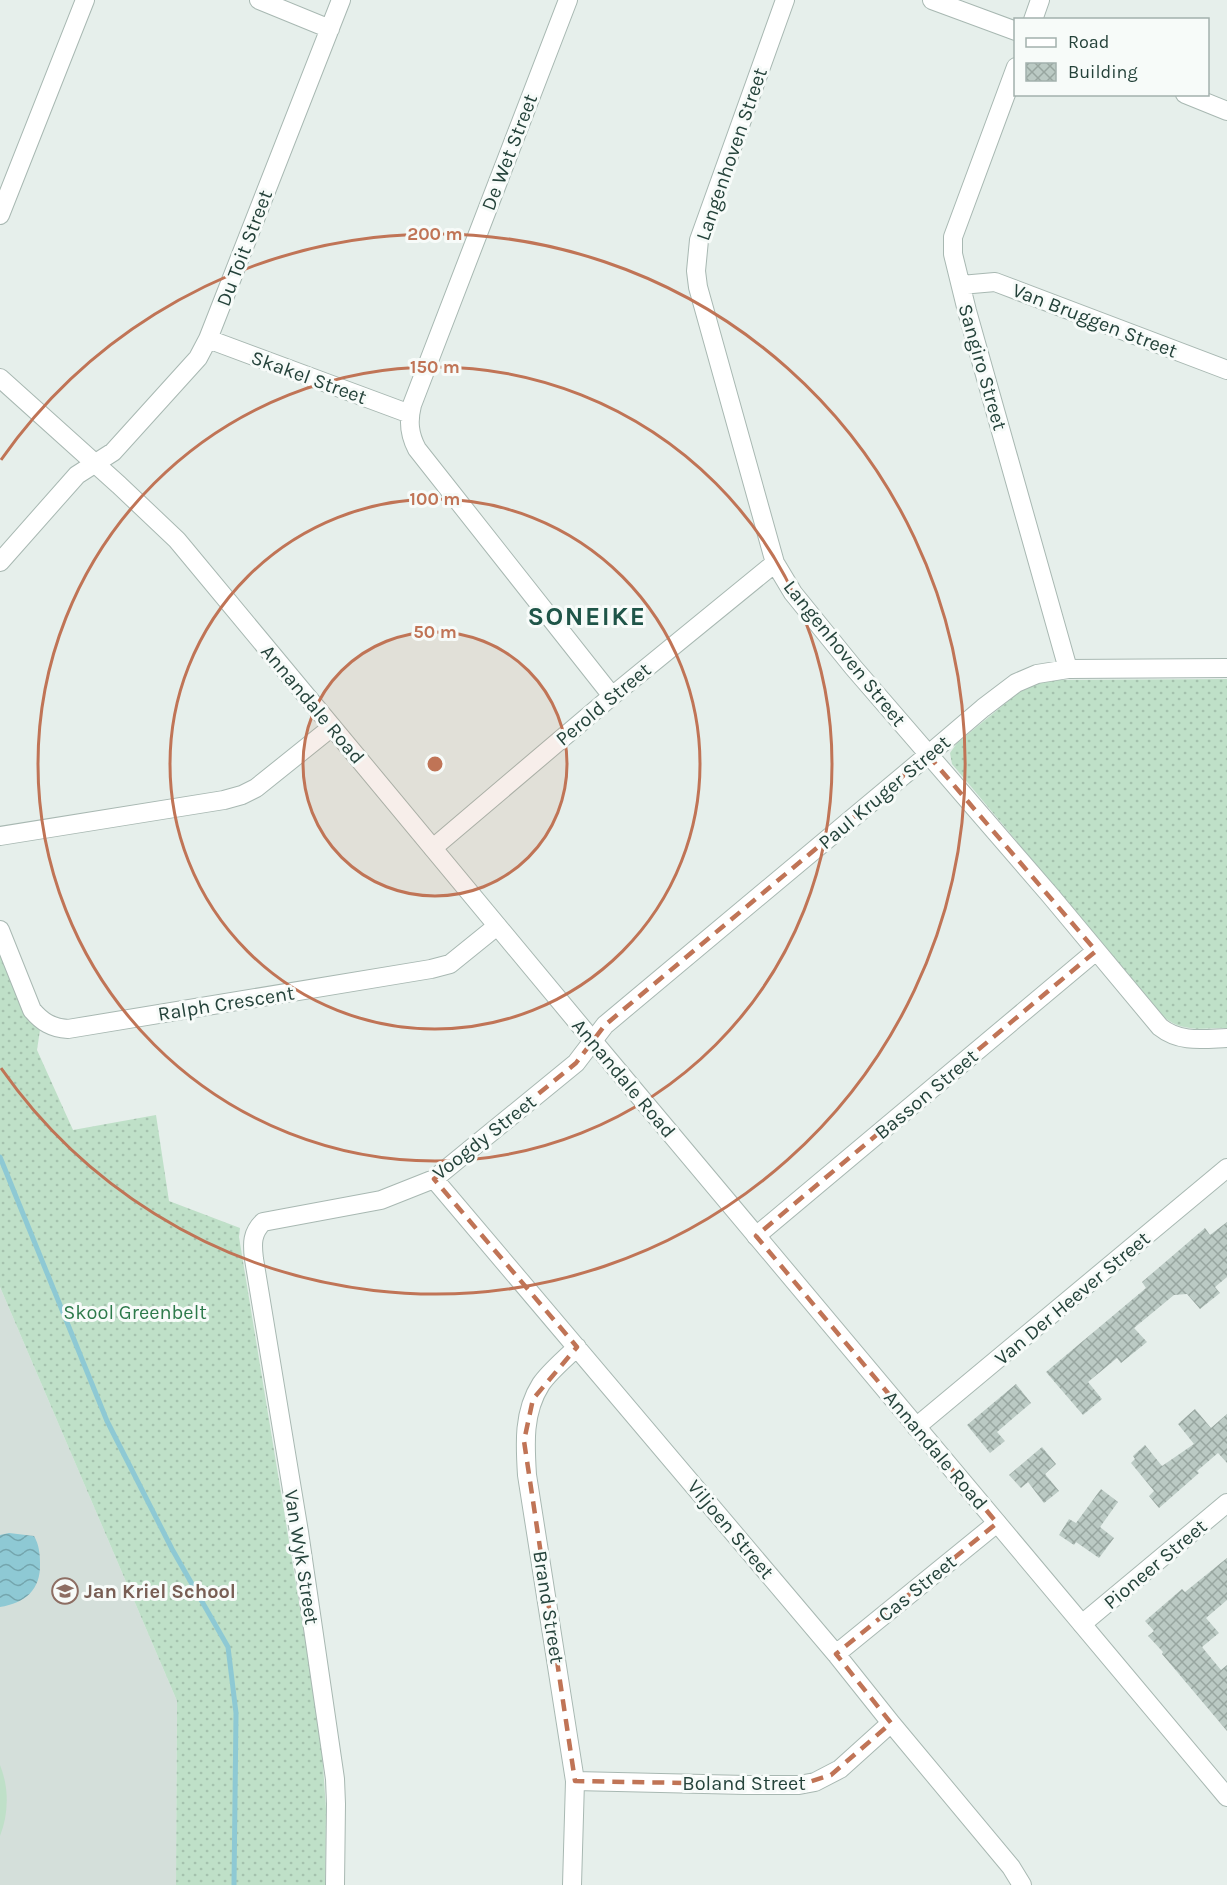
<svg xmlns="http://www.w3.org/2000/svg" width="1227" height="1885" viewBox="0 0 1227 1885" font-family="Karla,sans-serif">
  <defs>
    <pattern id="grass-dots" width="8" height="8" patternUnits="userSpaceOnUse" patternTransform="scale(1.5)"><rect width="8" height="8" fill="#bfe0c8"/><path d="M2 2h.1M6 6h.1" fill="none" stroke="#a4c1ad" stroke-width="1.8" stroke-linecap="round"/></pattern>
    <pattern id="water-waves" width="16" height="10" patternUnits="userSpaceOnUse" patternTransform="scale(1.5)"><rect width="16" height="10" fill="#8ec9d4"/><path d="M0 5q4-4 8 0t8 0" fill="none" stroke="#74a5ad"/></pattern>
    <pattern id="building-cross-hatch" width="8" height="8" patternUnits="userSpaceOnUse" patternTransform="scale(1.5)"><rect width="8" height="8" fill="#bbcac4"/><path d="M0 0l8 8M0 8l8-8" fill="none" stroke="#98a6a0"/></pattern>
  </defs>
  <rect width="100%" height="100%" fill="#e6efeb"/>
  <!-- built -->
  <path fill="#d4dfda" d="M0,1287L177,1701L176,1885H0Z"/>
  <!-- grass -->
  <path fill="url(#grass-dots)" d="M1227,679V1028C1205,1028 1182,1033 1164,1017L952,764L950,753L957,743L1024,688L1034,684L1053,680Z
    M0,955L25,1016L40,1030L37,1050L73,1130L156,1115L169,1201L240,1228L239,1237L321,1736L326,1809L325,1885H176L177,1701L0,1287Z"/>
  <!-- pitch -->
  <path fill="#bfe0c8" d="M0,1765C9,1787 9,1813 0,1836Z"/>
  <!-- water -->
  <path fill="url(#water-waves)" d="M9,1533L34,1536C39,1545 40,1553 40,1563C41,1590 25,1603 0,1607V1535Z"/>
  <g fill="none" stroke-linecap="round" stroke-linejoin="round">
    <!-- stream -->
    <path stroke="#8ec9d4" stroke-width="5" d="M0,1157L107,1421L172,1549L228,1647L236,1713L234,1885"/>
  </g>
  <!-- building -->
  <path fill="url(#building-cross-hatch)" d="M1227,1222V1277L1215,1287L1220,1293L1200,1309L1187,1294L1174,1295L1134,1328L1147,1342L1121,1363L1117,1358L1088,1382L1102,1399L1083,1415L1046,1372L1146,1288L1142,1282L1205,1228L1210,1235Z
    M1016,1384L1031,1403L997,1432L1005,1441L990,1453L967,1425Z
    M1195,1409L1211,1428L1227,1414V1463L1218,1453L1197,1471L1199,1473L1159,1508L1149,1496L1154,1491L1131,1463L1135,1459L1133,1456L1145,1445L1162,1466L1194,1444L1178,1424Z
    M1042,1447L1056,1464L1045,1474L1059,1491L1044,1503L1028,1482L1021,1488L1009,1475Z
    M1101,1489L1118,1502L1100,1527L1114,1538L1099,1558L1076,1542L1074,1545L1059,1535L1069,1519L1076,1523Z
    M1227,1558V1600L1206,1618L1219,1633L1202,1647L1221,1670L1227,1665V1731L1162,1654L1163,1652L1148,1636L1154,1631L1145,1621L1182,1589L1185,1592Z"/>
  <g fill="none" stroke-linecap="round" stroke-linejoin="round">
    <!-- minor casing -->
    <g stroke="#a8b8b2" stroke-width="20">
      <path id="minor" d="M259,0L330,29
        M568,0L412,405C408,421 409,434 417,449L612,696
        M785,0L699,240L696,271L698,287L775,563L793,593L853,667L1050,895L1160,1027C1180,1043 1203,1039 1227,1038
        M932,0L1016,31
        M1033,20L1040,0
        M1016,67L953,237V254L967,311L1068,669
        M1185,94L1227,111
        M0,215L85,0
        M961,285L995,282L1227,370
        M208,339L410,414
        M0,562L77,475L113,452L198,358L208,339L341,0
        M0,836L224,800L242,795L256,788L332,727
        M433,848L612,696L775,563
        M0,930L32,1010C42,1022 52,1028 68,1029L431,969L450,964L497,926
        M434,1179L836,1654L891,1723L1011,1867L1022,1885
        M756,1236L1096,951
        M916,1427L1227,1168
        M1082,1624L1227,1503
        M836,1654L997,1523
        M575,1781L746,1785H799L815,1782L840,1769L891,1723
        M335,1885L336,1804L335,1779L299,1532L254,1259C252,1243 252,1233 263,1222L381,1200L434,1179L576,1063L605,1025L928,755L983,708L1016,683L1037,674L1068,669L1227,668
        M572,1885L575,1781L527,1475C525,1444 523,1412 541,1384C550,1371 565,1359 577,1347"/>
    </g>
    <!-- tertiary casing -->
    <g stroke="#a8b8b2" stroke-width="20">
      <path id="tertiary" d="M0,378L119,485L177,540L593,1041L1227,1797"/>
    </g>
    <!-- minor -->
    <use href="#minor" stroke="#fff" stroke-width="18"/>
    <!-- tertiary -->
    <use href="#tertiary" stroke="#fff" stroke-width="18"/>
  </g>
  <!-- marked area -->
  <path fill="none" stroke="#c07456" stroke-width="4.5" stroke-dasharray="12 8" stroke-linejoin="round" d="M928,755L1096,951L756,1236L997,1523L836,1654L891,1723L831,1775L799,1785L575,1781L524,1441L533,1399L577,1347L434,1179L576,1063L605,1025Z"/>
  <!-- distance rings -->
  <circle cx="435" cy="764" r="132" fill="#c07456" fill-opacity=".12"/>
  <g fill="none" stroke="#c07456" stroke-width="3">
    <circle cx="435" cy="764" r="132"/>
    <circle cx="435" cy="764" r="265"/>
    <circle cx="435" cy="764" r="397"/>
    <path d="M1 460A530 530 0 1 1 1 1068"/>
  </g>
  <!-- icons -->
  <defs>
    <g id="school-ring" transform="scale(1.35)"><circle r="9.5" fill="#f7fbf9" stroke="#8d6e63" stroke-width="1.5"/><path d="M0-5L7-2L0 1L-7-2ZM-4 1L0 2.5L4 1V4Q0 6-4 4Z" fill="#8d6e63"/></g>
  </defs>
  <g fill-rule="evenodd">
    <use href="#school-ring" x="65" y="1591"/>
  </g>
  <g text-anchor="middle" stroke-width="6" stroke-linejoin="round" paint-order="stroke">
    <!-- street labels -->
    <g font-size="20" fill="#24423a" stroke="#f7fbf9">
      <text transform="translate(509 152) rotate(-69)" y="7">De Wet Street</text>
      <text transform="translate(731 154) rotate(-71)" y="7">Langenhoven Street</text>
      <text transform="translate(244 248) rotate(-69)" y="7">Du Toit Street</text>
      <text transform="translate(1095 320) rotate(21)" y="7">Van Bruggen Street</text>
      <text transform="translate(983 367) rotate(74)" y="7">Sangiro Street</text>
      <text transform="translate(309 377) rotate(20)" y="7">Skakel Street</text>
      <text transform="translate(845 653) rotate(51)" y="7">Langenhoven Street</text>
      <text transform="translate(313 704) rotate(50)" y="7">Annandale Road</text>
      <text transform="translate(603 704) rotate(-40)" y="7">Perold Street</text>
      <text transform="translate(884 792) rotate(-40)" y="7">Paul Kruger Street</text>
      <text transform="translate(226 1003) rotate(-9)" y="7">Ralph Crescent</text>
      <text transform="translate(624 1078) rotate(50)" y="7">Annandale Road</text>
      <text transform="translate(926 1094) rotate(-40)" y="7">Basson Street</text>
      <text transform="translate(484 1137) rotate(-38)" y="7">Voogdy Street</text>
      <text transform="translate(1072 1298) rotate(-40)" y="7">Van Der Heever Street</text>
      <text transform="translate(936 1450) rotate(50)" y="7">Annandale Road</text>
      <text transform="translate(731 1529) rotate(50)" y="7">Viljoen Street</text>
      <text transform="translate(302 1557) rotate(81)" y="7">Van Wyk Street</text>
      <text transform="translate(1155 1564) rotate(-40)" y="7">Pioneer Street</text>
      <text transform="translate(917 1588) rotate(-39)" y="7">Cas Street</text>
      <text transform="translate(549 1607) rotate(81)" y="7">Brand Street</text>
      <text x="744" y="1790">Boland Street</text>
    </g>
    <!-- park labels -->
    <g font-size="20" fill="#2d7a4b" stroke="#f7fbf9">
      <text x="135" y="1319">Skool Greenbelt</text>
    </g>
    <!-- education labels -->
    <g font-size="20" font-weight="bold" fill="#785e54" stroke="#f7fbf9" text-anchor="start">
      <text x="84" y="1598">Jan Kriel School</text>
    </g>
    <!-- district labels -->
    <g font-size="26" font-weight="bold" letter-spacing="1.5" fill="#1f5548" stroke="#f7fbf9">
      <text x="587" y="625">SONEIKE</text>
    </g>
  </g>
  <circle cx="435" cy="764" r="9" fill="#c07456" stroke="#f7fbf9" stroke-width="3"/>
  <g font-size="18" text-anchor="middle" font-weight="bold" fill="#c07456" stroke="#f7fbf9" stroke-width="6" stroke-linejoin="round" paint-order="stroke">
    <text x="435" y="240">200 m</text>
    <text x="435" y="373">150 m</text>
    <text x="435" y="505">100 m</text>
    <text x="435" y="638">50 m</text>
  </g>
  <!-- legend -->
  <rect x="1014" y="18" width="195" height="78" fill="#f7fbf9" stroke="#a3b1ad" stroke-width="1.5"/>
  <rect x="1026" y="38" width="30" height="9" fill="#ffffff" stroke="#a3b1ad" stroke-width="1.5"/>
  <text x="1068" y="48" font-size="18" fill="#24423a">Road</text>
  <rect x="1026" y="63" width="30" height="18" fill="url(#building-cross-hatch)" stroke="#a3b1ad" stroke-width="1.5"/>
  <text x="1068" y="78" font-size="18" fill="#24423a">Building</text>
</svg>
